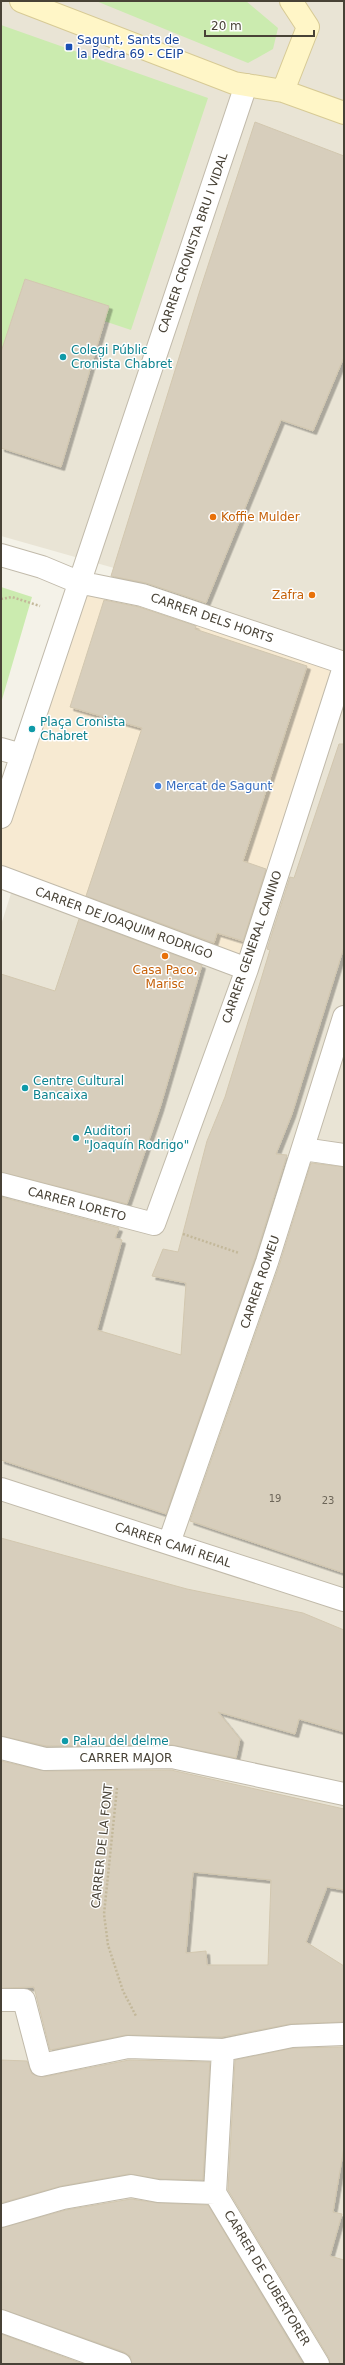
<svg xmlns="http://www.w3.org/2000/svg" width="345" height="2365" viewBox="0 0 345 2365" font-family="'DejaVu Sans',sans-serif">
  <defs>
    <filter id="shadow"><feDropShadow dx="3.5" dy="3.5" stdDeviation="0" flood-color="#0004"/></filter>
  </defs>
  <rect width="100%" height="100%" fill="#f4f2e8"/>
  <!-- residential -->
  <path fill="#e9e4d5" d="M1,1H344V2364H1V925L114,568L1,536Z"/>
  <!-- commercial -->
  <path fill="#f7ead2" d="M78,582L344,663L247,969L1,877V817Z"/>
  <!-- green -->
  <path fill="#cbebaf" d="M96,1H246L278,28L273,49L248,63Z
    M1,25L208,98L131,330L104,321L108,306L25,279L9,327L40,337L1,377Z
    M1,587L32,597L1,703Z"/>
  <!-- building -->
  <path fill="#d7cebc" stroke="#d2c7af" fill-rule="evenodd" filter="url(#shadow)" d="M255,122L344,156V357L313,431L281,420L206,603L146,583L111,576L201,287Z
    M25,279L109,306L61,467L1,448V352Z
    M104,600L139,607L196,626L195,629L307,666L243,861L266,869L243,941L217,933L214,943L86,896L142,728L70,707Z
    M339,744H344V947L292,1114L276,1154L287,1155L255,1258L166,1514L1,1460V1197L119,1228L115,1238L122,1240L97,1330L181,1355L186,1283L152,1276L163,1249L178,1252L207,1141L225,1097L270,950L267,949L290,877L294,878Z
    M79,919L202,965L160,1108L127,1204L1,1172V974L55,991Z
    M311,1163L344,1167V1573L190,1521L279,1266Z
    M1,1538L187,1589L303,1613L344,1630V1732L299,1719L295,1734L218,1712L240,1739L236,1758L172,1745L46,1746L1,1736Z
    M1,1761L45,1771L171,1770L344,1809V1890L327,1887L306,1942L344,1966V2022L290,2024L222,2037L126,2035L50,2050L34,1987L1,1988ZM193,1872L271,1880L268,1965H207L206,1951L186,1953Z
    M344,2047V2147L333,2212L342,2214L330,2256L344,2260V2364H330L329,2358L228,2190L235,2060L293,2048Z
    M1,2060L27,2061L32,2074L43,2077L129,2060L210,2062L203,2180L159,2179L129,2174L61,2186L1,2203Z
    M131,2199L158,2203L208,2205L303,2364H132L130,2356L124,2352L1,2309V2228L66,2210Z
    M1,2334L83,2364H1Z"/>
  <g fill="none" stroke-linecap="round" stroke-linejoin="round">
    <!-- street casing -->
    <g stroke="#c1baaa" stroke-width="24">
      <path id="street" d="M1,555L42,567L78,582L142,595L344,663
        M1,749L22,755
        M1,817L246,85
        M1,877L247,969
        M303,1149L344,1155
        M1,1184L154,1224L247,969L344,667
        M1,1489L344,1600
        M169,1543L267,1262L344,1017
        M1,1748L45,1759L172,1757L344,1794
        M1,2000H24L41,2065L128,2047L223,2050L292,2036L344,2034
        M223,2050L215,2193L318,2364
        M1,2216L63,2198L131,2186L158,2191L215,2193
        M1,2321L120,2364"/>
    </g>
    <!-- secondary casing -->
    <g stroke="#d7ca95" stroke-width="24">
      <path id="secondary" d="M21,1L234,83L283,91L344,113
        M283,91L308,27L291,1"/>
    </g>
    <!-- path -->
    <path stroke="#c3b89a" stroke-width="2.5" stroke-dasharray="2 2" stroke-linecap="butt" d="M1,599L12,597L40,606
      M183,1234L239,1253
      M117,1788L104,1914L108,1945L123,1991L136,2016"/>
    <!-- street -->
    <use href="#street" stroke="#fff" stroke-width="22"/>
    <!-- secondary -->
    <use href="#secondary" stroke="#fff6c7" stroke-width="22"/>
  </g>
  <!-- markers -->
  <rect fill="#1a4fb4" stroke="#fff" stroke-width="1.5" x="65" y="43" width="8" height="8" rx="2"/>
  <g fill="#0f9aa8" stroke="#fff" stroke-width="1.5">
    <circle cx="63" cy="357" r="4"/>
    <circle cx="32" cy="729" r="4"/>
    <circle cx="25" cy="1088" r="4"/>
    <circle cx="76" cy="1138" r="4"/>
    <circle cx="65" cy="1741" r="4"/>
  </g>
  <g fill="#e8710a" stroke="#fff" stroke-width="1.5">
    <circle cx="213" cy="517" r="4"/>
    <circle cx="312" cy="595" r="4"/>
    <circle cx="165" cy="956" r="4"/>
  </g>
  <circle fill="#3f7fe0" stroke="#fff" stroke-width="1.5" cx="158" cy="786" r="4"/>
  <g text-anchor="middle" stroke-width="3" stroke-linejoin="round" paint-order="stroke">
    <!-- number labels -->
    <g font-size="10" fill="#6c6558">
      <text x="275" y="1502">19</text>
      <text x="328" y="1504">23</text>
    </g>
    <!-- transit labels -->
    <g font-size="12" fill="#164399" stroke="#fff" text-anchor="start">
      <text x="77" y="44">Sagunt, Sants de<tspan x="77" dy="14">la Pedra 69 - CEIP</tspan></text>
    </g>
    <!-- street labels -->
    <g font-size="12" fill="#484236" stroke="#fff">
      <text transform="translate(193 243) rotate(-71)" y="4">CARRER CRONISTA BRU I VIDAL</text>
      <text transform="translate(212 618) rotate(19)" y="4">CARRER DELS HORTS</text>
      <text transform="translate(124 923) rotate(20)" y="4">CARRER DE JOAQUIM RODRIGO</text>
      <text transform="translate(252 947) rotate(-71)" y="4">CARRER GENERAL CANINO</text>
      <text transform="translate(77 1204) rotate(15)" y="4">CARRER LORETO</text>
      <text transform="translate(260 1282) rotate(-71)" y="4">CARRER ROMEU</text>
      <text transform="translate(173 1545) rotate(18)" y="4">CARRER CAMÍ REIAL</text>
      <text x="126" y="1762">CARRER MAJOR</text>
      <text transform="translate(102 1846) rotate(-84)" y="4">CARRER DE LA FONT</text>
      <text transform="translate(267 2278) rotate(59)" y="4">CARRER DE CUBERTORER</text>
    </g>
    <!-- culture labels -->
    <g font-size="12" fill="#0d838f" stroke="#fff" text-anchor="start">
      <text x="71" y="354">Colegi Públic<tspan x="71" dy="14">Cronista Chabret</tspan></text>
      <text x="40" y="726">Plaça Cronista<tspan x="40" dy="14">Chabret</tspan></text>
      <text x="33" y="1085">Centre Cultural<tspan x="33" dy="14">Bancaixa</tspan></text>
      <text x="84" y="1135">Auditori<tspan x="84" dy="14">"Joaquín Rodrigo"</tspan></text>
      <text x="73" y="1745">Palau del delme</text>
    </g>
    <!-- food labels -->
    <g font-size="12" fill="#c56008" stroke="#fff" text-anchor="start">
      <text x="221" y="521">Koffie Mulder</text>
      <text x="304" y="599" text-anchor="end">Zafra</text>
      <text x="165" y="974" text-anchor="middle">Casa Paco,<tspan x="165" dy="14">Marisc</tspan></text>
    </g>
    <!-- shop labels -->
    <g font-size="12" fill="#366cbe" stroke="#fff" text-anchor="start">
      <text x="166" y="790">Mercat de Sagunt</text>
    </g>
  </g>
  <!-- border -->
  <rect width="345" height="2365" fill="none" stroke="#484236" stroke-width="4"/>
  <!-- scale -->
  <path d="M205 30v6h109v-6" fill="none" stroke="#484236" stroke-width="2"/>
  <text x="211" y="30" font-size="12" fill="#484236" stroke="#ffffff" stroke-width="3" paint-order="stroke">20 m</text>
</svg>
